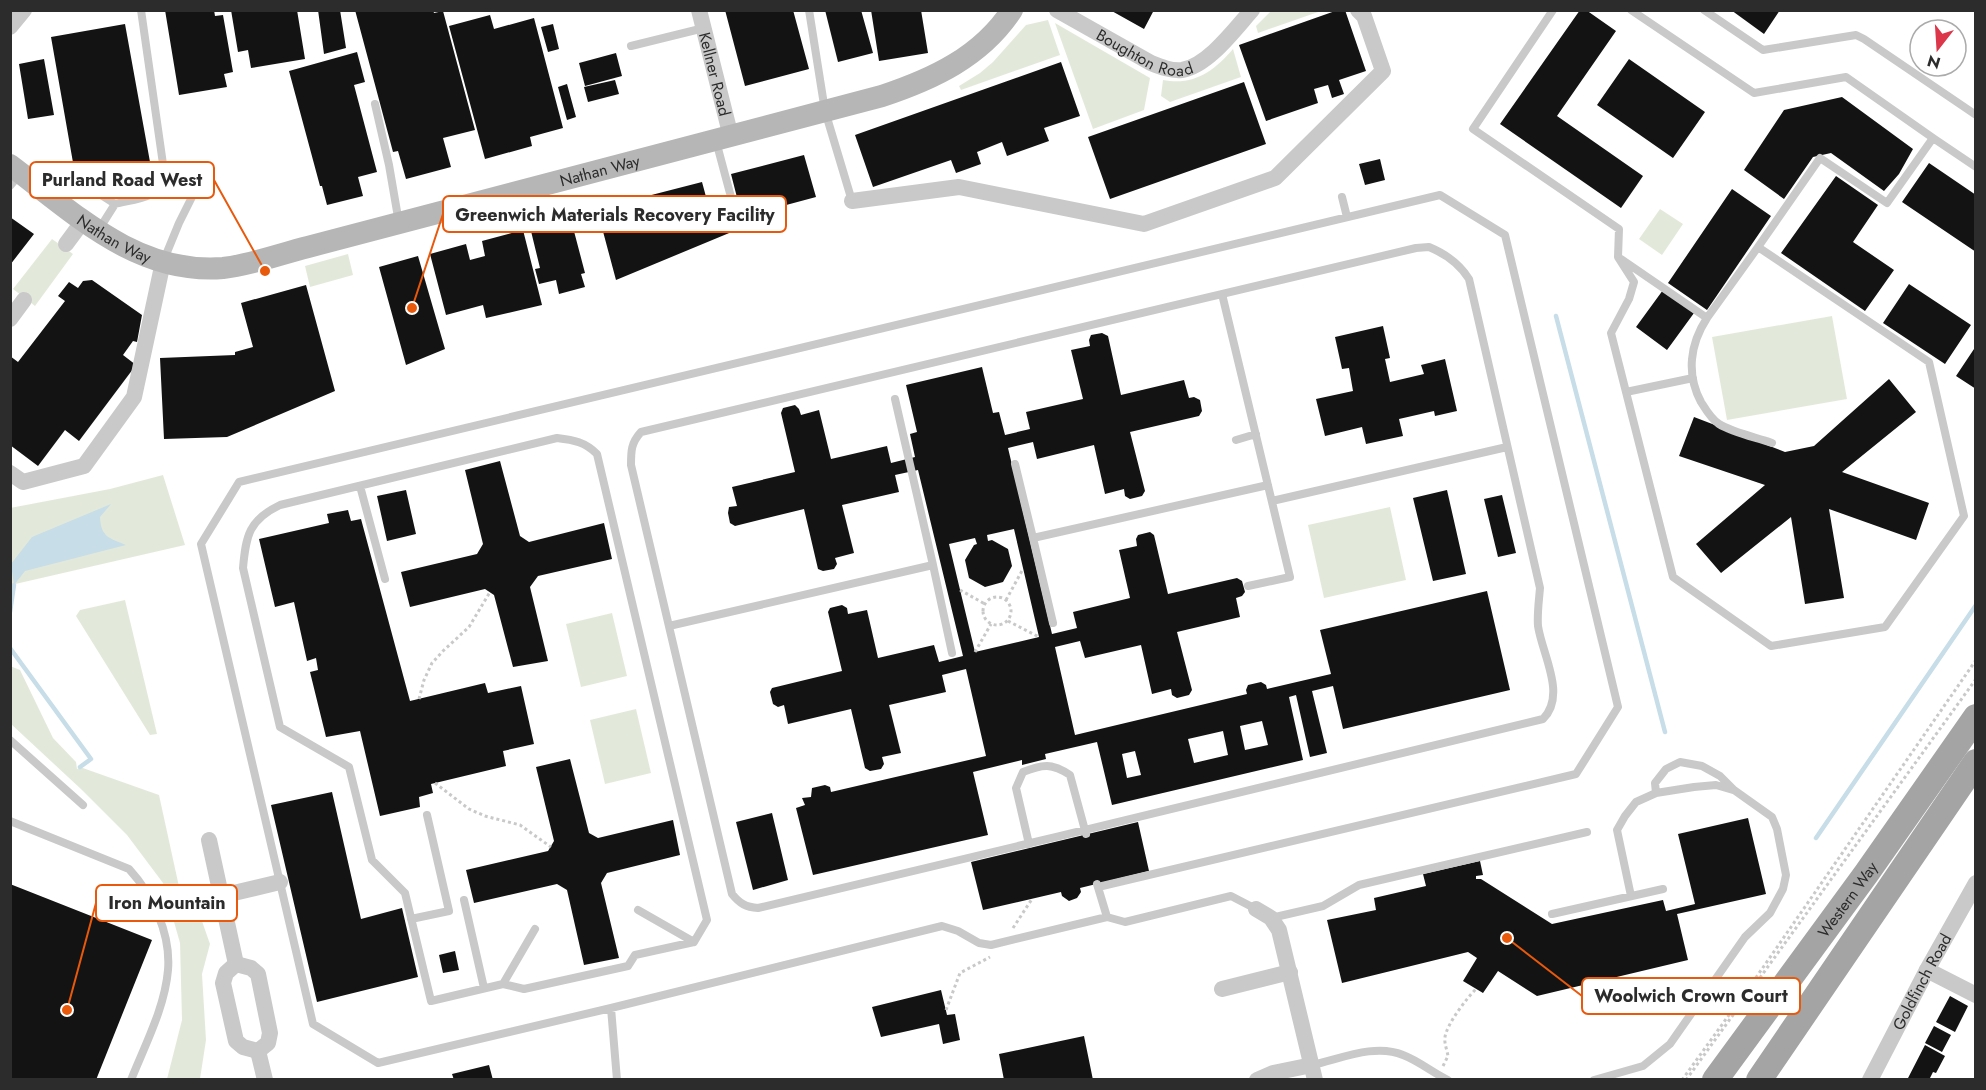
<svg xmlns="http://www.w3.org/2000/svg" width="1986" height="1090" viewBox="0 0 1986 1090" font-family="Jost,sans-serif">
  <rect width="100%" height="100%" fill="#fff"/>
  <!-- green -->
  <path fill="#e3e9da" d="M1271,11V10L1321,11L1258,33L1256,26Z
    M1048,20L1060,55L961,90L959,86L980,73L993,62L1026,25Z
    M1055,23L1150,78L1144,110L1093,129Z
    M1233,49L1241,77L1170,102L1161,96L1163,80C1194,86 1214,71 1233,49Z
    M1660,209L1683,224L1662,255L1639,239Z
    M52,239L73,254L35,306L13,289Z
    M348,254L353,275L310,287L305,266Z
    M1832,316L1847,399L1727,420L1712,337Z
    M163,475L185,545L11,585L10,508L110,489Z
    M1390,507L1406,580L1324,598L1308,525Z
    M125,600L157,734L150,735L76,616L80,610Z
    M612,613L627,676L581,687L566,624Z
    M10,666L20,670L53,738L76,762L77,769L80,767L159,795L183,905L197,907L210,944L202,974L206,1040L200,1079H167L182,1020L180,943L163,883L127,835L82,790L11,724Z
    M636,709L651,773L605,784L590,720Z"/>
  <!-- water -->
  <path fill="#c7dde8" d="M111,504L100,517C101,537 109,538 126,545L25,571L14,585L11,564L32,537Z"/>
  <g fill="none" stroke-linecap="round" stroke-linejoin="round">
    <!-- stream -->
    <path stroke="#c7dde8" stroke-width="4.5" d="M1556,316L1665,732
      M10,612L14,585
      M10,648L91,759L80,767
      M1816,838L1976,605"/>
  </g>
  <!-- building -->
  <path fill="#131313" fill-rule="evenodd" d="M165,10H214L215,16L223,15L233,72L224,74L227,87L179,95Z
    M231,10H297L305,59L251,68L248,50L238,52Z
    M318,10H340L346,48L324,54Z
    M355,10H433L434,13L443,11L475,130L443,138L451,167L406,179L398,151L393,152Z
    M725,10H793L809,69L745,86Z
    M825,10H861L873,53L838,62Z
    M871,10H921L928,53L879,61Z
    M1110,10H1154L1144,29Z
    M1338,10H1345L1366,71L1339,80L1344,94L1332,98L1328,85L1314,89L1318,103L1266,121L1239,45Z
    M1580,10H1586L1616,31L1557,116L1643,176L1621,208L1500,124Z
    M1731,10H1780L1764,34Z
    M490,15L494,29L534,18L563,128L530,137L532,146L485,159L449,26Z
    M125,24L152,173L94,183L92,172L75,174L51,37Z
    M553,24L559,49L548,52L541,27Z
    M357,52L365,82L354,85L377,172L358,177L363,196L327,205L322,186H320L289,71Z
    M616,53L622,76L585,86L579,63Z
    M44,59L54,115L28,119L19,64Z
    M1629,59L1705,112L1673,158L1597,105Z
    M1061,62L1080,116L1044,128L1049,141L1007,156L1002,142L977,152L981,164L956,173L951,160L873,187L855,135Z
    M615,80L619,94L588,102L584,87Z
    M1244,82L1266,144L1110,199L1088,137Z
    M567,84L576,117L567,120L558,87Z
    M1842,97L1913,149L1899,174L1884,191L1831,153L1813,157L1784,199L1744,170L1784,110Z
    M804,155L816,197L742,217L731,174Z
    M1380,159L1385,180L1365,185L1359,164Z
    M1929,163L1976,195V252L1902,202Z
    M1836,176L1878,205L1853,242L1894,270L1865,311L1781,253Z
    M702,182L714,226L732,221L734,231L616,280L597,209Z
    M1732,189L1771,216L1707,310L1668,283Z
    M570,216L585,273L581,274L585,287L559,294L556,280L539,284L535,269L540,268L530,227Z
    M10,217L34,234L10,265Z
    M523,230L542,305L486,318L483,305L446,315L430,254L466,244L470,260L485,256L482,241Z
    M418,256L445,349L406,365L379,267Z
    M92,280L142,315L137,342L133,341L123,355L136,365L79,441L65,430L38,466L10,445V356L18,362L65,301L58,296L69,282L78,288L83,281Z
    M1909,284L1971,325L1945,364L1883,323Z
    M306,285L335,391L227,437L164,439L160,358L235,355V352L253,347L241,303Z
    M1663,290L1694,313L1667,350L1636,327Z
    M1383,326L1390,358L1385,359L1390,382L1424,374L1421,365L1445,359L1457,411L1435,416L1434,411L1399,419L1403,436L1366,444L1362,427L1325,436L1316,399L1353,391L1349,368L1342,369L1335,337Z
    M1102,333L1108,336L1121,395L1184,380L1189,398L1194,397L1200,400L1202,411L1199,416L1130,432L1145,491L1142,496L1130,499L1125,496L1124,489L1105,494L1094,445L1037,459L1033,442L1008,448L1052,634L1077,628L1073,612L1130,598L1119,550L1137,546L1136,539L1138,535L1150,532L1154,535L1168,594L1237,578L1242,581L1245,592L1242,596L1236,598L1240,617L1177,632L1192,690L1189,695L1177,698L1172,695L1171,689L1152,694L1141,645L1085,658L1080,641L1055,647L1075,735L1247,694L1246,690L1248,685L1261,682L1266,685L1267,689L1331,674L1320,630L1487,591L1510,690L1343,729L1333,686L1312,691L1327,753L1310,757L1296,695L1289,697L1303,760L1112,805L1097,742L1045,754L1046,759L1022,765V760L973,772L988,835L813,875L796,808L805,805L802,798L811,797L812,788L825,785L830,787L831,792L986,756L966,669L942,675L946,692L889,705L901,753L882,757L884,764L881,769L870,771L865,768L851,709L788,724L784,705L778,707L773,704L770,692L772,688L842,671L828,612L830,608L842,605L847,608L848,614L867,610L878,658L934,645L939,662L963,656L918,470L895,475L899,492L842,505L854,553L835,558L837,564L834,569L823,571L818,569L804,509L735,526L730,523L728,513L729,507L737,506L732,487L795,472L781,413L783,408L795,405L799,409L801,415L819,410L831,459L887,446L891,463L915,457L910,434L917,432L906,385L982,367L993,413L999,412L1005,435L1030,429L1026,412L1083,399L1071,350L1090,346L1089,340L1091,335ZM1014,529L1039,637L975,652L949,544L975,538L977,544L974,545L965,560L969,578L985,587L1003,582L1012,566L1008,549L992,540L988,541L987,535ZM1262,721L1268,745L1245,750L1240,726ZM1223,731L1228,755L1194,763L1188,739ZM1135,751L1141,775L1127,778L1122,754Z
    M1976,346V389L1956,376Z
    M1889,379L1916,412L1842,472L1929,503L1916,540L1829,509L1844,598L1805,604L1791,517L1721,573L1696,544L1765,485L1679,456L1694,417L1785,452L1814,446Z
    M500,461L520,536L529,542L604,523L612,559L538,576L530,587L548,661L513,667L494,595L485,589L410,607L401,572L477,554L483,544L465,470Z
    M406,490L416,534L387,541L377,496Z
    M1447,490L1466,574L1433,581L1413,498Z
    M1502,495L1516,553L1498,557L1484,499Z
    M348,510L351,521L361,519L410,701L485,683L488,693L521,686L534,744L503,751L506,766L431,784L433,793L419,797L420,807L380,816L360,731L326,737L310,672L318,670L316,658L307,661L294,602L275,607L259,539L329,523L327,514Z
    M570,759L589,833L598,838L673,820L680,855L607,873L601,883L619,958L584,965L567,890L557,884L474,903L466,870L548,851L554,841L536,767Z
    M332,792L361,919L402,908L418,977L317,1002L271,805Z
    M772,813L788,880L753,890L736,822Z
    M1748,818L1766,894L1677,914L1688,960L1537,996L1498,971L1483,993L1463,981L1477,958L1468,952L1342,983L1327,920L1376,910L1374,898L1426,886L1423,874L1480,861L1483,875L1476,876V879H1481L1552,924L1663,900L1666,911L1695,904L1678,834Z
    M1138,822L1149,871L1080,888L1081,892L1077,898L1069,901L1062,896L1061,892L983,910L971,862Z
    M10,884L152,940L96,1080H10Z
    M455,951L459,970L443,973L439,955Z
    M941,990L947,1015L955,1014L960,1040L943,1044L939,1024L881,1037L872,1007Z
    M1950,996L1968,1006L1955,1032L1936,1022Z
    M1934,1026L1951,1035L1942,1052L1925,1043Z
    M1084,1036L1093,1080H1004L999,1054Z
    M1925,1045L1945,1056L1936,1073L1933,1072L1929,1080H1907Z
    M489,1065L493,1080H454L452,1074Z"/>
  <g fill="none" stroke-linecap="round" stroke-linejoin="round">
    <!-- path -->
    <path stroke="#c9c9c9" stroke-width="3" stroke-dasharray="3 3" stroke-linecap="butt" d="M960,590L985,604
      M983 611a14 14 0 1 1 28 0a14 14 0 1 1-28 0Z
      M1006,600L1023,569
      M1008,621L1039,637
      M975,652L991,624
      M419,699L424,680L432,663L443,651L469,627L490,592
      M435,783L469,809L485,816L520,825L551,847
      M1013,928L1032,899
      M946,1010L960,973L990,957
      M1443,1066L1448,1056C1447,1050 1444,1043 1445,1037C1447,1024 1466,999 1476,989
      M1682,1080L1755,979L1976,660
      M1686,1080L1976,679"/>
    <!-- lane -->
    <path stroke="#c9c9c9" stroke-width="8" d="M809,10L825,111L852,201
      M1553,10L1473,129L1619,229L1618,257L1634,282L1629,299L1611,333L1673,577L1771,646L1885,627L1964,516L1929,362L1758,247L1820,158L1887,203L1933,138L1976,167
      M1631,10L1754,93L1846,77L1933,138
      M1704,10L1763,50L1856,35L1864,39L1976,115
      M631,46L704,28
      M375,104L389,165L399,223
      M716,141L735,212
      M79,181L115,204
      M10,186L21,173
      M1342,197L1347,217
      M98,231L115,204C134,199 158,199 165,178L141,10
      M1429,247C1446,254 1459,263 1469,279L1540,588C1539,600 1537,614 1538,626C1542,654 1567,695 1543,719C1282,781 1020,847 758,908C746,907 740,904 732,894L631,465C631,451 631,443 641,432L1416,248Z
      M1621,259L1707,318C1690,344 1686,374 1701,402C1706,410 1711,419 1719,424C1734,433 1755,437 1772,443
      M163,262L179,223L195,191
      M1222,294L1290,577L1248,586
      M1707,318L1758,247
      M1626,392L1693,378
      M895,399L933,565
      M557,438C574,440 585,442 597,454L707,920L694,942L635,955L628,966L524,989L503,984L431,1001L405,893L372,860L349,767L280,727L243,568C246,535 249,520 280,505Z
      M1236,440L1256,434
      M1015,464L1033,538
      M360,486L385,579
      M1272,501L1507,447
      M1053,623L1033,538L1268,485
      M669,626L933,565L952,653
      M10,740L83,805
      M10,821L129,869C152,894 171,933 168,970C165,1007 145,1045 131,1080
      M1029,844L1016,788L1023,772C1043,764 1052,763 1070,775L1086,834
      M1097,884L1107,917L1125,922L1231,896L1256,909
      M1098,887L1576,774L1618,707L1505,235L1440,195L239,482L201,544L313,1024L378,1063L611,1008L942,926L958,931L979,943L991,945L1107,917
      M1631,896L1617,830L1625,816L1636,802L1656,793L1694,787L1716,785L1733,790
      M464,900L484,988
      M638,910L694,942
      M1552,914L1663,889
      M1271,918L1323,906L1359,885L1587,832
      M411,919L449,911L427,815
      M503,984L535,929
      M611,1008L617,1080
      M1312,1065C1340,1059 1375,1043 1403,1055C1419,1061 1433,1073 1448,1080
      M1594,1080L1643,1066L1670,1044L1745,937L1770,913L1783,889L1786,875L1777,829L1772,817L1734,790L1720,776L1702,766L1680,762L1666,769L1655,783L1656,793"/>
    <!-- street -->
    <g stroke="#c9c9c9" stroke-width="16">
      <path id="s1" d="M699,10L731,137"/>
      <path id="s2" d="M1057,10L1151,63C1161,67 1171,71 1182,70C1208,66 1235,29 1252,10"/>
      <path d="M10,27L24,10"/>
      <path d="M852,201L959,187L1144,224L1275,178L1383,71L1364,16L1358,10"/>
      <path d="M66,244L83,221"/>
      <path d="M10,319L24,300"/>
      <path d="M10,473L23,482L84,466L134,397L163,262"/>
      <path d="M209,840L236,964"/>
      <path d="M221,896L280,882"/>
      <path d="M1256,909L1271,918L1279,930L1315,1080"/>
      <path d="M236,964L251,968L258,974L270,1033L268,1043L258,1051L243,1047L236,1041L223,983L226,973Z"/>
      <path d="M1927,970L1976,995"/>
      <path d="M1222,989L1290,972"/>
      <path d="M258,1051L265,1080"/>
      <path d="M1257,1080L1273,1073L1312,1065"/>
      <path id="s3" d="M1870,1080L1927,970L1976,883"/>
    </g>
    <!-- secondary -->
    <path stroke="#b6b6b6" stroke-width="22" id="s4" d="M10,165C74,213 137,275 223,268C251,265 280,254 308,247L882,96C933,79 981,57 1012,10"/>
    <!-- primary -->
    <g stroke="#a4a4a4" stroke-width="26">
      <path id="s5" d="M1715,1080L1866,874L1976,717"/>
      <path d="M1759,1080L1976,762"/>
    </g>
  </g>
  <g text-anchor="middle" stroke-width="6" stroke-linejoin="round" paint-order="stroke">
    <!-- street labels -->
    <g font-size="16" fill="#2c2c2c" stroke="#fff">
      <text dy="6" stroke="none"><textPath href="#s2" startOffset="99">Boughton Road</textPath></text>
      <text dy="6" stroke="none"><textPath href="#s1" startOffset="66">Kellner Road</textPath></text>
      <text dy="6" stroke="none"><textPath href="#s4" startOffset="632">Nathan Way</textPath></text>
      <text dy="6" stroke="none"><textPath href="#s4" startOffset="128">Nathan Way</textPath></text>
      <text dy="6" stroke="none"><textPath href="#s5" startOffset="224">Western Way</textPath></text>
      <text dy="6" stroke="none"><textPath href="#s3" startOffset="111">Goldfinch Road</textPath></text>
    </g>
  </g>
  <!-- callouts -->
  <path fill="none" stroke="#e8590c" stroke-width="2" d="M265 271L214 180M412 308L443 214M67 1010L96 903M1507 938L1582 996"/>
  <g fill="#e8590c" stroke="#fff" stroke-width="2">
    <circle cx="265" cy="271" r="6"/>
    <circle cx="412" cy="308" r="6"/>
    <circle cx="67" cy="1010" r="6"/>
    <circle cx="1507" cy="938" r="6"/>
  </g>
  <g fill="#fff" stroke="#e8590c" stroke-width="2">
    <rect x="30" y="162" width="184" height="36" rx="6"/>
    <rect x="443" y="196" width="343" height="36" rx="6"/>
    <rect x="96" y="885" width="141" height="36" rx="6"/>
    <rect x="1582" y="978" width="218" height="36" rx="6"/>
  </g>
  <g font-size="18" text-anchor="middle" font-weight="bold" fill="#2c2c2c">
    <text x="122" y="186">Purland Road West</text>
    <text x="615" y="221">Greenwich Materials Recovery Facility</text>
    <text x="167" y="909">Iron Mountain</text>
    <text x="1691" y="1002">Woolwich Crown Court</text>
  </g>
  <!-- border -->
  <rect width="1986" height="1090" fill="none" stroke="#2c2c2c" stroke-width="24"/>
  <!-- north arrow -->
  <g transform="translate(1938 48) rotate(197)"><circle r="28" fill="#ffffff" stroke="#ababab" stroke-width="1.5"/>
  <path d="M0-4.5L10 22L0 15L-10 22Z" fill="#db3649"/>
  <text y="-9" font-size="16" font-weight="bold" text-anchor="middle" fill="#2c2c2c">N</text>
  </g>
</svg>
